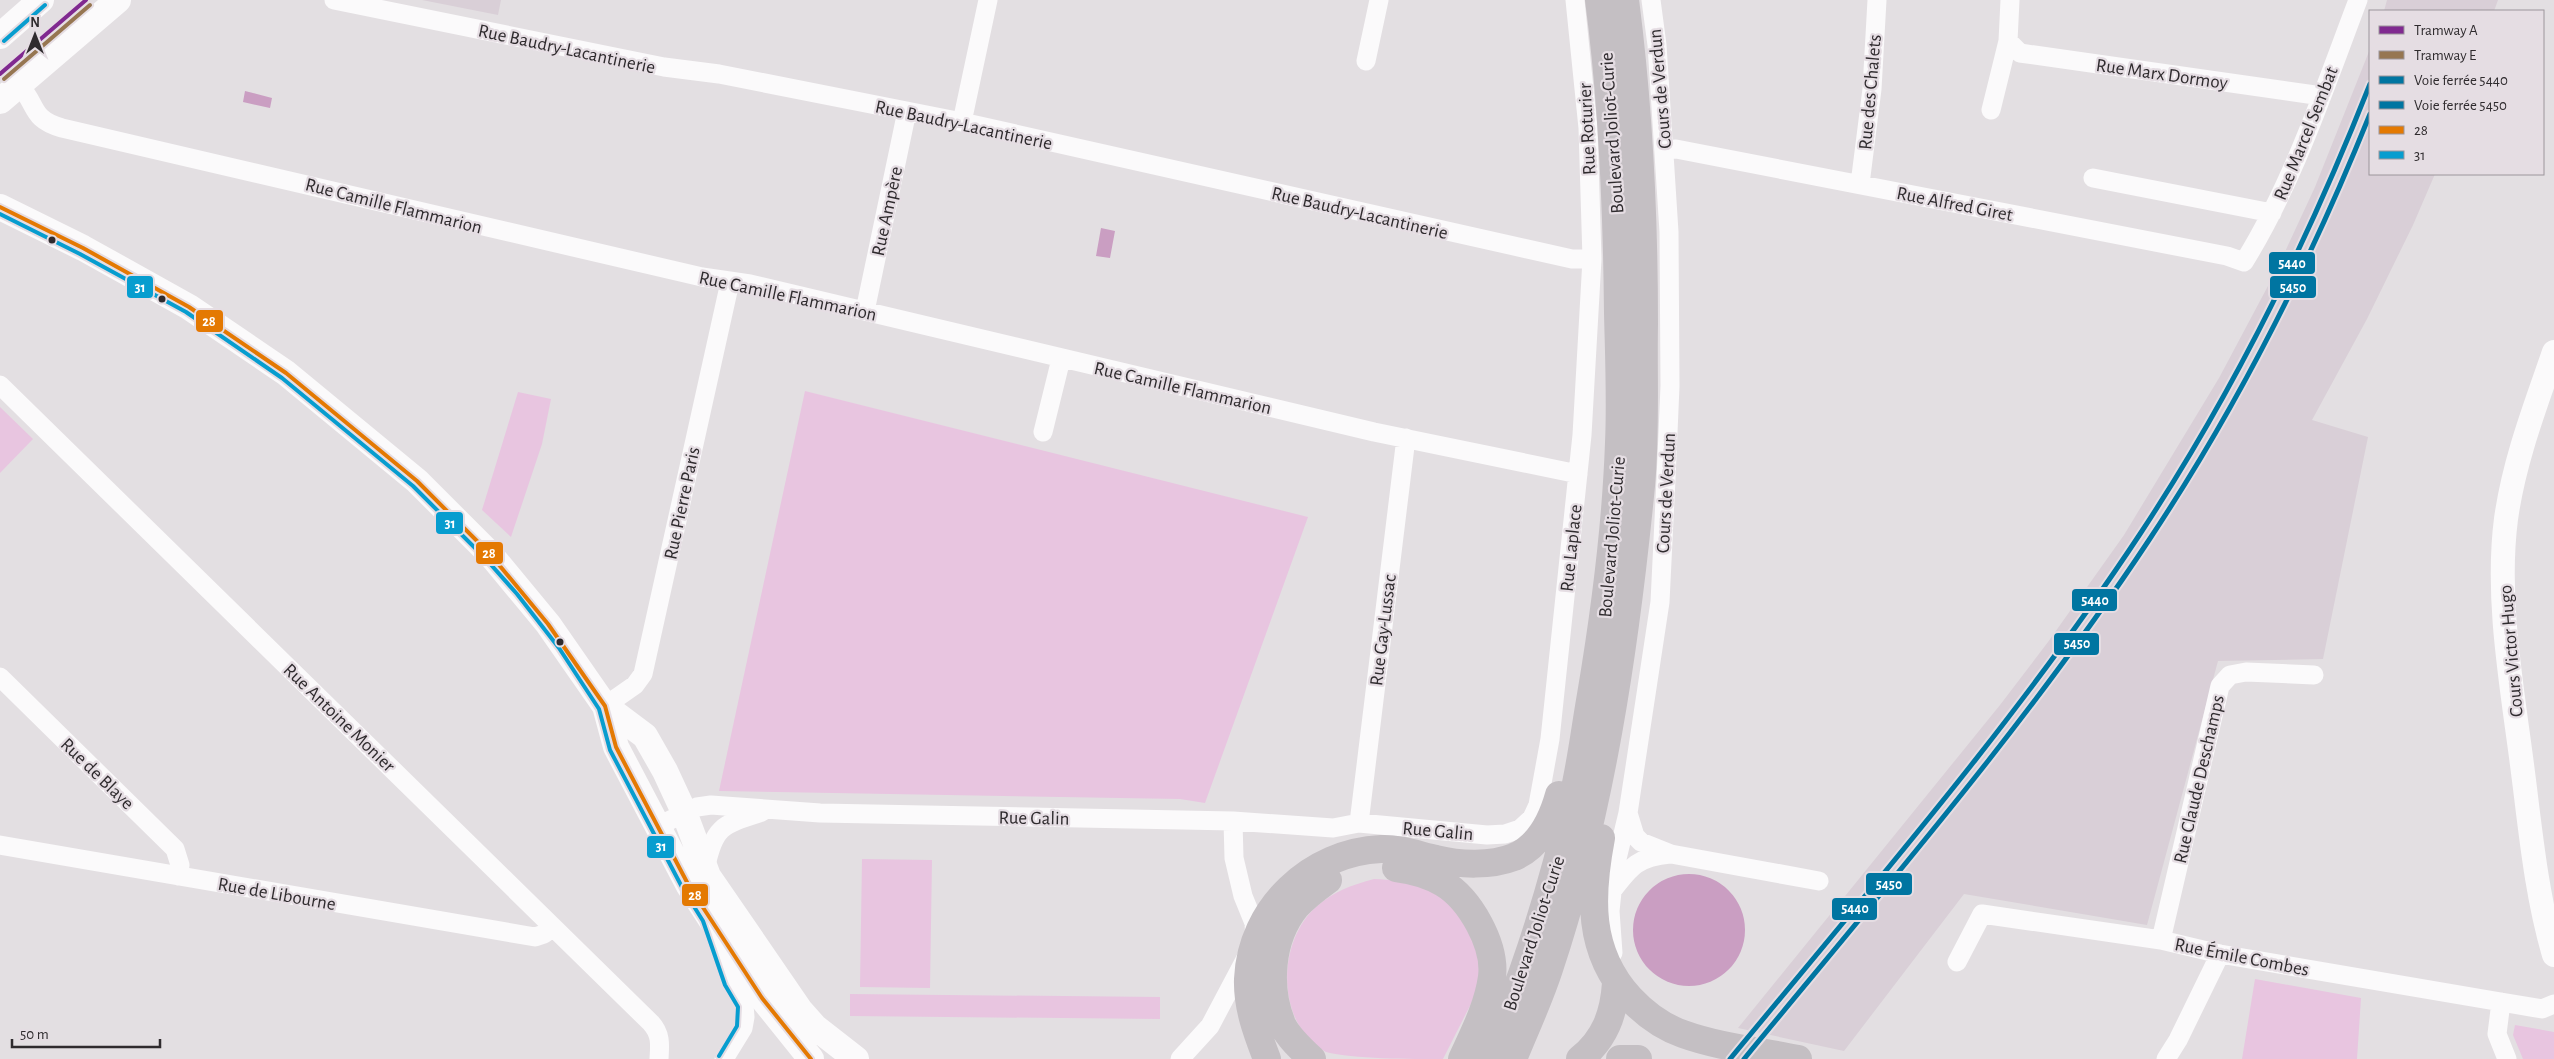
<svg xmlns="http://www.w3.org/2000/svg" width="2554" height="1059" viewBox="0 0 2554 1059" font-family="'Alegreya Sans',sans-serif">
  <rect width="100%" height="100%" fill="#e3dfe2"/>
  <!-- built -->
  <path fill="#d9cfd7" d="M422,0H501L498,15Z
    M2387,0H2498L2494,11H2384Z
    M2370,49V174H2435L2413,225L2367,319L2312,420L2368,437L2323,659L2218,661L2147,925L1964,894L1844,1051L1738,1028L2000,705L2048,642L2124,535L2219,378L2277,269L2315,187Z"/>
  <!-- green -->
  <path fill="#e8c5e0" d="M805,391L1308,517L1205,803L1180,799L719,791Z
    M518,392L551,399L542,444L511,537L482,510Z
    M0,407L33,439L0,473Z
    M862,859L932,860L930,988L860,987Z
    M1374,879C1407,880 1439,886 1462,912C1470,922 1481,960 1486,974L1443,1059C1412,1059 1352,1059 1326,1052C1276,1025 1276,943 1316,907C1334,891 1352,885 1374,879Z
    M2255,979L2361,998L2357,1059H2242Z
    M850,994L1160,997V1019L850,1016Z
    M2515,1025L2554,1032V1059H2523L2513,1035Z"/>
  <!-- water -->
  <path fill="#ca9ec2" d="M245,91L272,98L270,108L243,102Z
    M1101,228L1115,231L1110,258L1096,256Z
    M1633 930a56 56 0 1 1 112 0a56 56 0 1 1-112 0Z"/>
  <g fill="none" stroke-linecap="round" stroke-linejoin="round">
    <!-- minor -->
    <path stroke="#fbfafb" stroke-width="19" d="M334,0L664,67L719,74L962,122L1572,259H1592
      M2010,0L2008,41L2020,53L2322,96
      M1366,61L1379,0
      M19,85C38,105 30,119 62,128L702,277L750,284L1374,432L1578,474
      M1991,110L2008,41
      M962,122L988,0
      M1664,150L1676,149L2227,256L2244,262C2293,183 2325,87 2358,0
      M2093,178L2272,213
      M1860,184L1872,89L1877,0
      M865,311L907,111
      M0,385L651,1023C661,1034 660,1044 659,1059
      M1043,432L1061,359
      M0,677L175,849L180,865L178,876
      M605,706L635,685L643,674L730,282
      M1628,813L1635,836L1641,842L1671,854L1819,881
      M1359,823L1406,438
      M658,826L697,807L711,805L820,813L1233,821L1333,828L1359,823L1487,835L1505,834L1520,829L1532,818L1538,805L1550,739L1582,435L1592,259L1588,128L1575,0
      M0,845L535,937L544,934L552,928
      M705,869C715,826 721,825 762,812
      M1612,891C1631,866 1638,857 1670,854
      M2161,940L2220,686L2230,675L2246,672L2314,675
      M719,945L731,982L744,1005L745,1017L743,1028L724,1059
      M1613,953L1610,911L1612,892L1615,867L1628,813L1660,602L1666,479L1670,386L1669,232L1657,45L1651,0
      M1957,962L1982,914L2161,940L2220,954L2501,1002L2542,1009L2554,1004
      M2501,1002L2497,1034L2507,1059
      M1180,1059L1210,1026L1255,941L1254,923L1243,896L1234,858L1233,821
      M2166,1059L2178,1040L2220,954"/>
    <!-- tertiary -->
    <path stroke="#fbfafb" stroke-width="24" d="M2554,352C2535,407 2514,461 2506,519C2496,596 2511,681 2521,757C2530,824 2535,890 2554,955"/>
    <!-- secondary -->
    <path stroke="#fbfafb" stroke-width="26" d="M0,36L41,0
      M0,101L118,0
      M0,207L83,248L189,307L286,373L417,481L490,554L548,624L605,706L616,747L689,886L762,998L811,1059
      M605,706L645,736L665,771L684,812L708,876L800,1010L815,1027L856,1059"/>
    <!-- primary -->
    <path stroke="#c4bfc3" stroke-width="28" d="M1601,838C1590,896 1587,951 1630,998C1644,1013 1663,1027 1683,1034C1719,1047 1760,1051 1798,1059
      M1396,868C1412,870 1428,874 1443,883C1470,899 1496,945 1492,977C1488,1006 1474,1033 1462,1059
      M1267,1059C1257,1033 1247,1007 1248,979C1251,908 1311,852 1381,849C1399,848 1418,855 1436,859C1460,865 1491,866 1514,857C1540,846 1552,820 1559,795
      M1312,1059C1301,1049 1288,1037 1282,1024C1267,988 1270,939 1296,907C1305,897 1317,888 1328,880
      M1489,1059C1525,974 1553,886 1573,797C1581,764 1585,729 1591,695C1605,612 1616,528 1619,443C1621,400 1619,356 1618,313C1617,208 1613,104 1599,0
      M1513,1059C1525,1029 1539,1000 1549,969C1601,813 1625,649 1641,486C1646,432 1643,377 1644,324C1644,215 1639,108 1625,0
      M1580,1059C1605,1039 1614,1014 1616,983
      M1620,1059H1638"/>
    <!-- bus-1 casing -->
    <g stroke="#e5dde3" stroke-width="8">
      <path id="bus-1" d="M0,207L83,248L189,307L286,373L417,481L490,554L548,624L605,706L616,747L689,886L762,998L811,1059"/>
    </g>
    <!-- bus-2 casing -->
    <g stroke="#e5dde3" stroke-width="8">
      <path id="bus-2" d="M4,41L45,5
        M0,214L80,254L186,312L282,378L413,486L485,558L517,594L559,648L599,709L610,750L683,889L703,921L725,985L738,1007L737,1026L719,1056"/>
    </g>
    <!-- bus-1 -->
    <use href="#bus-1" stroke="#e47902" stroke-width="4"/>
    <!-- bus-2 -->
    <use href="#bus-2" stroke="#079dcf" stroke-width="4"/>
    <!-- rail-1 casing -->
    <g stroke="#e5dde3" stroke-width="9">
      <path id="rail-1" d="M1730,1059C1871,888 2017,720 2140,534C2233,393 2308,241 2370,84"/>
    </g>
    <!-- rail-2 casing -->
    <g stroke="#e5dde3" stroke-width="9">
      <path id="rail-2" d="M1744,1059C1883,890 2028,723 2149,540C2238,406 2310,263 2370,114"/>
    </g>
    <!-- rail-1 -->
    <use href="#rail-1" stroke="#0075a1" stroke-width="5"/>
    <!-- rail-2 -->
    <use href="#rail-2" stroke="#0075a1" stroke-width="5"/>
    <!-- tram-1 casing -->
    <g stroke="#e5dde3" stroke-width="8">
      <path id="tram-1" d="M0,74L86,0"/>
    </g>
    <!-- tram-2 casing -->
    <g stroke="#e5dde3" stroke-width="8">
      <path id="tram-2" d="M4,79L90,5"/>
    </g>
    <!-- tram-1 -->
    <use href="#tram-1" stroke="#802990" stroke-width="4"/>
    <!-- tram-2 -->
    <use href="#tram-2" stroke="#967651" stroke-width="4"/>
  </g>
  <!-- markers -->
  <g fill="#2f2b2e" stroke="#e5dde3" stroke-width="2">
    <circle cx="52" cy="240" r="4.5"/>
    <circle cx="162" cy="299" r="4.5"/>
    <circle cx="560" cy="642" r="4.5"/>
  </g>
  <g text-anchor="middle" stroke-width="4.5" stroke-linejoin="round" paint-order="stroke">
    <!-- street labels -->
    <g font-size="19" fill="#2f2b2e" stroke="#e5dde3">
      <text transform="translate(567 48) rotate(12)" y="7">Rue Baudry-Lacantinerie</text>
      <text transform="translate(2162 73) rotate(8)" y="7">Rue Marx Dormoy</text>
      <text transform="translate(1659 89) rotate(-95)" y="7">Cours de Verdun</text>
      <text transform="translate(1869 92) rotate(-85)" y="7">Rue des Chalets</text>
      <text transform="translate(964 124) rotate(12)" y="7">Rue Baudry-Lacantinerie</text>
      <text transform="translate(1586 129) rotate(-93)" y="7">Rue Roturier</text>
      <text transform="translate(1611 133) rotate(-94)" y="7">Boulevard Joliot-Curie</text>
      <text transform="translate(2305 133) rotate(-68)" y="7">Rue Marcel Sembat</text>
      <text transform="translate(1955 203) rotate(11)" y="7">Rue Alfred Giret</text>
      <text transform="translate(394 205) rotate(14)" y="7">Rue Camille Flammarion</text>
      <text transform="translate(886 211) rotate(-78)" y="7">Rue Ampère</text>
      <text transform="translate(1360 212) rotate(13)" y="7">Rue Baudry-Lacantinerie</text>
      <text transform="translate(788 295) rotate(12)" y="7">Rue Camille Flammarion</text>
      <text transform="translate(1183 387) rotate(13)" y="7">Rue Camille Flammarion</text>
      <text transform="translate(1665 493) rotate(-87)" y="7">Cours de Verdun</text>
      <text transform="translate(681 503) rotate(-78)" y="7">Rue Pierre Paris</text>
      <text transform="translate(1611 537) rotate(-85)" y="7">Boulevard Joliot-Curie</text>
      <text transform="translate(1570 548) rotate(-84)" y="7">Rue Laplace</text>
      <text transform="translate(1382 630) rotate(-83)" y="7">Rue Gay-Lussac</text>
      <text transform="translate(2510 651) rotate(-95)" y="7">Cours Victor Hugo</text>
      <text transform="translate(340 717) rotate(44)" y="7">Rue Antoine Monier</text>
      <text transform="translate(98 773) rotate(44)" y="7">Rue de Blaye</text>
      <text transform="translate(2198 779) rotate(-77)" y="7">Rue Claude Deschamps</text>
      <text transform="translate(1034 817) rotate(1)" y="7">Rue Galin</text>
      <text transform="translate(1438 830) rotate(5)" y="7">Rue Galin</text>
      <text transform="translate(277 893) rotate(10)" y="7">Rue de Libourne</text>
      <text transform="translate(1533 933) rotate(-72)" y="7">Boulevard Joliot-Curie</text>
      <text transform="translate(2242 956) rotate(11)" y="7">Rue Émile Combes</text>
    </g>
  </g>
  <g stroke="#e5dde3" stroke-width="2">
    <rect x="2268" y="251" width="48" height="24" rx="5" fill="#0075a1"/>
    <rect x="126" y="275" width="28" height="24" rx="5" fill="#079dcf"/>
    <rect x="2269" y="275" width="48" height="24" rx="5" fill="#0075a1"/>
    <rect x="195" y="309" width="29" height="24" rx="5" fill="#e47902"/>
    <rect x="435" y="511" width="29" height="24" rx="5" fill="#079dcf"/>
    <rect x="475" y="541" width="29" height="24" rx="5" fill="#e47902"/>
    <rect x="2071" y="588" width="47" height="24" rx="5" fill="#0075a1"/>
    <rect x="2053" y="632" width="47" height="24" rx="5" fill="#0075a1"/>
    <rect x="646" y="835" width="29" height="24" rx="5" fill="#079dcf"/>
    <rect x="1865" y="872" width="48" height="24" rx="5" fill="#0075a1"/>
    <rect x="681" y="883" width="28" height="24" rx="5" fill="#e47902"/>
    <rect x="1831" y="897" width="47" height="24" rx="5" fill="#0075a1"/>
  </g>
  <g font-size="14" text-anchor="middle" font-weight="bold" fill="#fff">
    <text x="2292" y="268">5440</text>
    <text x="140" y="292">31</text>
    <text x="2293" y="292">5450</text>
    <text x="209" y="326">28</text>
    <text x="450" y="528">31</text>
    <text x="489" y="558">28</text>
    <text x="2095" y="605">5440</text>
    <text x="2077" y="648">5450</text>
    <text x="661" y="851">31</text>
    <text x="1889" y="889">5450</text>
    <text x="695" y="900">28</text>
    <text x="1855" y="913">5440</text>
  </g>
  <!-- legend -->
  <rect x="2369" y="10" width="175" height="165" fill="#e5dde3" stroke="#9c969b"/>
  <rect x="2379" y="26" width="25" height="8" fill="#802990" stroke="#9c969b"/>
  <text x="2414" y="35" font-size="15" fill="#2f2b2e">Tramway A</text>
  <rect x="2379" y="51" width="25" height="8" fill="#967651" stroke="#9c969b"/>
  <text x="2414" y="60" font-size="15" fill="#2f2b2e">Tramway E</text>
  <rect x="2379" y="76" width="25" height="8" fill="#0075a1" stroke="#9c969b"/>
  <text x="2414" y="85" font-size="15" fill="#2f2b2e">Voie ferrée 5440</text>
  <rect x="2379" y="101" width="25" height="8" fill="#0075a1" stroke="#9c969b"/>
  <text x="2414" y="110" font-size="15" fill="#2f2b2e">Voie ferrée 5450</text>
  <rect x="2379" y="126" width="25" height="8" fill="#e47902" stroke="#9c969b"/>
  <text x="2414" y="135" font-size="15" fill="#2f2b2e">28</text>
  <rect x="2379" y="151" width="25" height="8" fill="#079dcf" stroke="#9c969b"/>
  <text x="2414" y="160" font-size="15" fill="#2f2b2e">31</text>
  <!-- north arrow -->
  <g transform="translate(35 35)" stroke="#e5dde3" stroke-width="4" paint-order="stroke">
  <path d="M0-4L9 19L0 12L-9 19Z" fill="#2f2b2e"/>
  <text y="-8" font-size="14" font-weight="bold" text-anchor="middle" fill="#2f2b2e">N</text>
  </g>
  <!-- scale -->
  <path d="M12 1039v8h148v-8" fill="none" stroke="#2f2b2e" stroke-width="2.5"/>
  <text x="20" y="1039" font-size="15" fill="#2f2b2e" stroke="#e5dde3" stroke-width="4" paint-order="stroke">50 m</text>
</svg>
